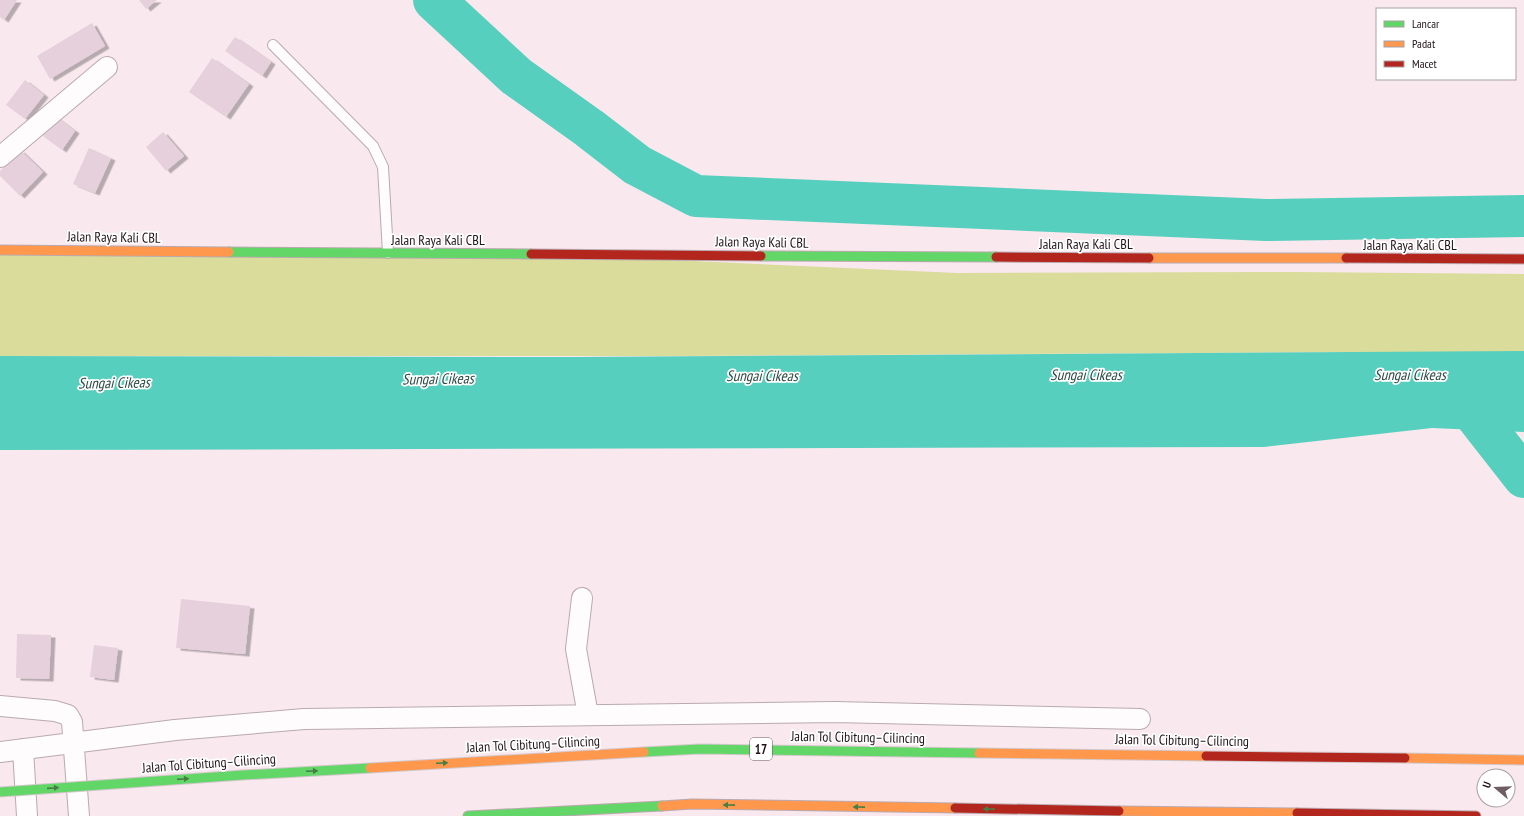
<svg xmlns="http://www.w3.org/2000/svg" width="1524" height="816" viewBox="0 0 1524 816" font-family="'PT Sans Narrow',sans-serif">
  <defs>
    <filter id="shadow"><feDropShadow dx="4.5" dy="2.5" stdDeviation="0" flood-color="#0004"/></filter>
  </defs>
  <rect width="100%" height="100%" fill="#f9e8ee"/>
  <!-- green -->
  <path fill="#d9dc9a" d="M0,249L561,255L957,273L1295,272L1524,274V354L1379,352L677,356H0Z"/>
  <!-- water -->
  <path fill="#56cfbe" d="M1524,351V432L1432,428L1264,447L0,450V356L574,357Z"/>
  <g fill="none" stroke-linecap="round" stroke-linejoin="round">
    <!-- river -->
    <path stroke="#56cfbe" stroke-width="42" d="M434,0L516,76L589,128L637,165L696,196L1266,220L1524,216
      M1452,385L1524,477"/>
  </g>
  <!-- building -->
  <path fill="#e5d0dc" filter="url(#shadow)" d="M0,0H17L4,20L0,17Z
    M139,0H157L146,9Z
    M92,23L105,46L50,79L37,56Z
    M235,37L271,62L262,76L225,51Z
    M212,58L249,84L226,117L189,92Z
    M25,80L44,95L25,119L6,105Z
    M56,117L75,131L62,150L43,136Z
    M163,132L184,156L166,171L146,147Z
    M89,148L111,158L95,193L73,184Z
    M20,150L43,172L20,196L0,176V171Z
    M181,599L250,606L245,654L176,648Z
    M17,634L51,635L49,679L16,678Z
    M94,645L118,648L114,680L90,677Z"/>
  <g fill="none" stroke-linecap="round" stroke-linejoin="round">
    <!-- lane casing -->
    <g stroke="#baaab0" stroke-width="12">
      <path id="lane" d="M273,45L373,146L383,167L388,253"/>
    </g>
    <!-- street casing -->
    <g stroke="#baaab0" stroke-width="22">
      <path id="street" d="M0,157L107,67
        M582,598L576,649L588,715
        M0,706L55,711L68,715L72,722L79,816
        M23,749L27,816
        M0,752L175,730L304,719L835,712L1140,719"/>
    </g>
    <!-- fast casing -->
    <g stroke="#baaab0" stroke-width="11">
      <path id="fast" d="M229,252L531,254
        M761,256L996,257
        M468,816L662,806"/>
    </g>
    <!-- slow casing -->
    <g stroke="#baaab0" stroke-width="11">
      <path id="slow" d="M0,250L229,252
        M1149,258H1346
        M662,806L692,804L955,808
        M1119,811L1297,813"/>
    </g>
    <!-- jam casing -->
    <g stroke="#baaab0" stroke-width="11">
      <path id="jam" d="M531,254L761,256
        M996,257L1149,258
        M1346,258L1524,259
        M955,808L1119,811
        M1297,813L1476,816"/>
    </g>
    <!-- lane -->
    <use href="#lane" stroke="#fefcfc" stroke-width="10"/>
    <!-- street -->
    <use href="#street" stroke="#fefcfc" stroke-width="20"/>
    <!-- fast -->
    <use href="#fast" stroke="#63d668" stroke-width="9"/>
    <!-- slow -->
    <use href="#slow" stroke="#ff974d" stroke-width="9"/>
    <!-- jam -->
    <use href="#jam" stroke="#b3261e" stroke-width="9"/>
    <!-- fast-bridge casing -->
    <g stroke="#d1c8ca" stroke-width="11" stroke-linecap="butt">
      <path id="fast-bridge" d="M644,752L700,749L979,753
        M0,792L243,775L370,768"/>
    </g>
    <!-- slow-bridge casing -->
    <g stroke="#d1c8ca" stroke-width="11" stroke-linecap="butt">
      <path id="slow-bridge" d="M979,753L1206,756
        M1405,758L1524,760
        M370,768L644,752"/>
    </g>
    <!-- jam-bridge casing -->
    <g stroke="#d1c8ca" stroke-width="11" stroke-linecap="butt">
      <path id="jam-bridge" d="M1206,756L1405,758"/>
    </g>
    <!-- fast-bridge -->
    <use href="#fast-bridge" stroke="#63d668" stroke-width="9"/>
    <!-- slow-bridge -->
    <use href="#slow-bridge" stroke="#ff974d" stroke-width="9"/>
    <!-- jam-bridge -->
    <use href="#jam-bridge" stroke="#b3261e" stroke-width="9"/>
  </g>
  <!-- one-way arrows -->
  <defs><path id="oneway-solid" d="M-6-.8H1V-3.2L6.5 0L1 3.2V.8H-6Z"/></defs>
  <g fill="#467e44">
    <use href="#oneway-solid" transform="translate(442 763) rotate(-3)"/>
    <use href="#oneway-solid" transform="translate(312 771) rotate(-3)"/>
    <use href="#oneway-solid" transform="translate(183 779) rotate(-4)"/>
    <use href="#oneway-solid" transform="translate(53 788) rotate(-4)"/>
    <use href="#oneway-solid" transform="translate(729 805) rotate(-179)"/>
    <use href="#oneway-solid" transform="translate(859 807) rotate(-179)"/>
    <use href="#oneway-solid" transform="translate(989 809) rotate(-179)"/>
  </g>
  <g text-anchor="middle" stroke-width="3.5" stroke-linejoin="round" paint-order="stroke">
    <!-- shield labels -->
    <rect fill="#fff" stroke="#655a5d" stroke-width="1" x="750" y="738" width="22" height="22" rx="3"/>
    <g font-size="13" font-weight="bold" fill="#231318">
      <text x="761" y="754">17</text>
    </g>
    <!-- street labels -->
    <g font-size="14" fill="#231318" stroke="#fff">
      <text transform="translate(114 237) rotate(1)" y="5">Jalan Raya Kali CBL</text>
      <text x="438" y="245">Jalan Raya Kali CBL</text>
      <text transform="translate(762 242) rotate(1)" y="5">Jalan Raya Kali CBL</text>
      <text x="1086" y="249">Jalan Raya Kali CBL</text>
      <text x="1410" y="250">Jalan Raya Kali CBL</text>
      <text transform="translate(858 737) rotate(1)" y="5">Jalan Tol Cibitung–Cilincing</text>
      <text transform="translate(1182 740) rotate(1)" y="5">Jalan Tol Cibitung–Cilincing</text>
      <text transform="translate(533 744) rotate(-3)" y="5">Jalan Tol Cibitung–Cilincing</text>
      <text transform="translate(209 763) rotate(-4)" y="5">Jalan Tol Cibitung–Cilincing</text>
    </g>
    <!-- water labels -->
    <g font-size="15" font-style="italic" fill="#2b4b43" stroke="#fff">
      <text x="1086" y="380">Sungai Cikeas</text>
      <text x="1410" y="380">Sungai Cikeas</text>
      <text x="762" y="381">Sungai Cikeas</text>
      <text transform="translate(438 379) rotate(-1)" y="5">Sungai Cikeas</text>
      <text transform="translate(114 383) rotate(-1)" y="5">Sungai Cikeas</text>
    </g>
  </g>
  <!-- legend -->
  <rect x="1376" y="8" width="140" height="72" fill="#ffffff" stroke="#a7a1a3"/>
  <rect x="1384" y="21" width="20" height="6" fill="#63d668" stroke="#a7a1a3"/>
  <text x="1412" y="28" font-size="12" fill="#231318">Lancar</text>
  <rect x="1384" y="41" width="20" height="6" fill="#ff974d" stroke="#a7a1a3"/>
  <text x="1412" y="48" font-size="12" fill="#231318">Padat</text>
  <rect x="1384" y="61" width="20" height="6" fill="#b3261e" stroke="#a7a1a3"/>
  <text x="1412" y="68" font-size="12" fill="#231318">Macet</text>
  <!-- north arrow -->
  <g transform="translate(1496 788) rotate(289)"><circle r="19" fill="#ffffff" stroke="#a7a1a3"/>
  <path d="M0-3L7 15L0 10L-7 15Z" fill="#6e5e63"/>
  <text y="-6" font-size="11" font-weight="bold" text-anchor="middle" fill="#231318">U</text>
  </g>
</svg>
